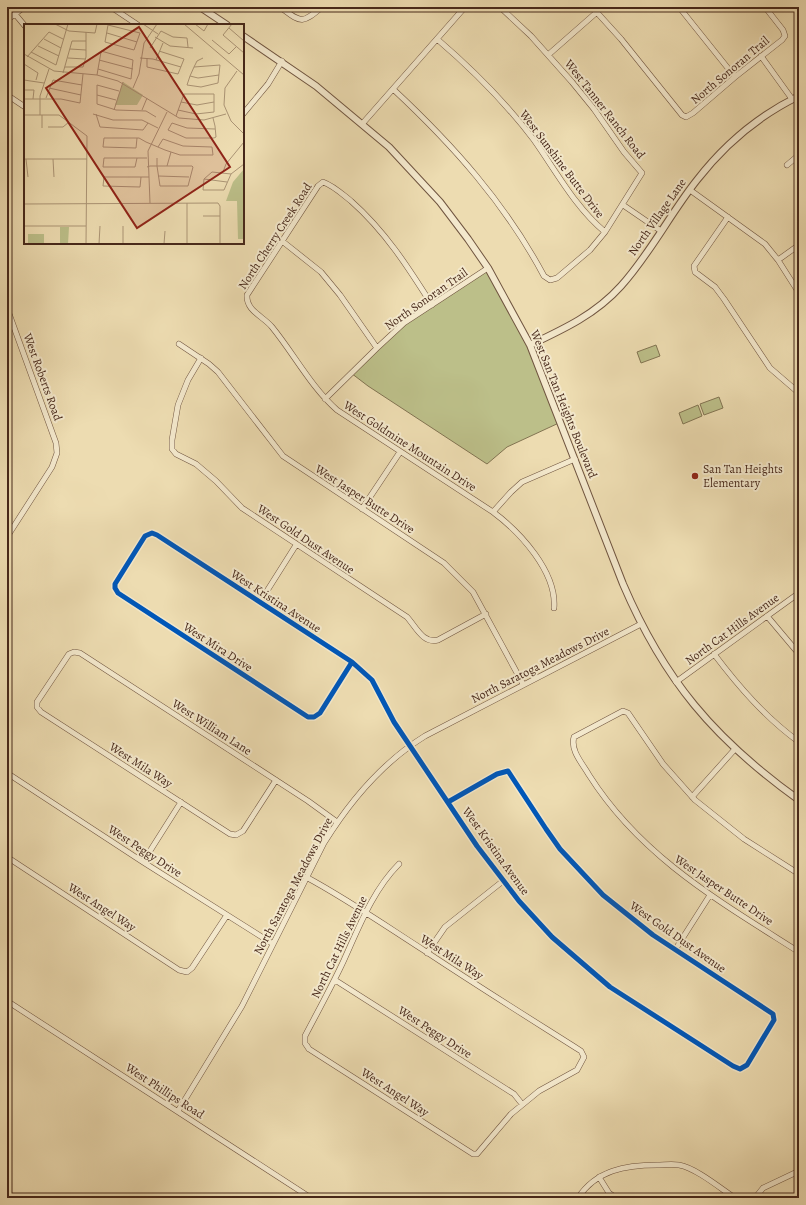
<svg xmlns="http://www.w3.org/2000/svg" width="806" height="1205" viewBox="0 0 806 1205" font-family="Alegreya,serif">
  <rect width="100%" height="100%" fill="#eddcb1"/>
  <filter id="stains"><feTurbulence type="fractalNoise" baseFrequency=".005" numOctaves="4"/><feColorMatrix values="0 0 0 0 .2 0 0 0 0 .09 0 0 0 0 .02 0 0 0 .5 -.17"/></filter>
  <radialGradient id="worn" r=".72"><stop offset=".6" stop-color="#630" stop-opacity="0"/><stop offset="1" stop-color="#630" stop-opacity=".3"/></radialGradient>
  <!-- green -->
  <path fill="#bcbf89" stroke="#827452" d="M488,268L530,345L561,422L507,447L487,464L368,386L351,373L393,332Z
    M656,345L660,356L641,363L637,352Z
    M719,397L723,408L704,415L700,404Z
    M698,405L702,416L683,424L679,413Z"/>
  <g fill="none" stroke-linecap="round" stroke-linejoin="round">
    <!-- minor casing -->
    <g stroke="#705540" stroke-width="6">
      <path id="minor" d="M111,7L138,25
        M280,7C301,22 301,25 322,7
        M592,7L621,39L682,115L686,117L693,113L735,77L782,40L785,36L783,30L765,7
        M679,7L735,77
        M15,14L25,26
        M7,20L24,7
        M437,39C472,69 506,103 534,140C556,171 575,207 605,232
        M548,55L597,12
        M761,56L792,99
        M393,89C453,145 505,203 544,276L550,280L557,278L590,250L605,232L642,173L624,152L594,109L572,82L531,36L500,7
        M7,95L25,107
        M243,114L268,84L282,61
        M363,123L465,7
        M787,165L799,155
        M690,190L765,244L778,260L799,293
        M623,205L661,231
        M728,217L694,266L695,272L715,287L724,299L770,368L799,393
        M282,241L321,272L340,295L377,348
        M778,260L799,245
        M432,305C408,267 385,231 351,201C342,194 334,186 323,182L318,186L247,295C246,311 263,316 272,327C294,354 311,387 337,410L493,512C520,532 557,572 554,608
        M7,308L56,443L57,453L52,467L7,537
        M179,344L209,364L218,372L283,456L444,563L473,592L523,684
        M201,358L188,380L178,405L172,440V449L176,454L196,464L216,481L242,508L407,617C416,627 423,644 438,640L486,614
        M325,399L377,348L404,323L488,268
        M362,509L400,452
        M493,512L511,492L522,482L575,459
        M260,602L296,545
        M767,616L799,654
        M714,654C739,687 765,717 799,742
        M352,662L320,713L314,717H308L118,593L115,588V584L145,536L152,533L157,535L352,662L372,680L394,722L477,846L519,901L552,937L610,987L733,1066L740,1069L747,1065L774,1020L773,1014L653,935L603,895L560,849L546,829L508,771L497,774L448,802
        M676,682L799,593
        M7,773L143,862L273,944
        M276,780L243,831L236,835L230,834L41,712L37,707V702L69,654L74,652L80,653L308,801L337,822
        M692,797L735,749
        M7,857L179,970L187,972L192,968L227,915
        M143,862L181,802
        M799,874L744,839L695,800L663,764L628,713L623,711L574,737C570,750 582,763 589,775C641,857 719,901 799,952
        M306,877C347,899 386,926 425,951C476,985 529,1018 581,1051L584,1057L577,1070L539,1091L511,1114L477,1154H473L309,1049L305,1043V1036C318,1011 332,986 344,960C359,927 373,890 399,864
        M675,950L710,895
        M427,953L445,927L503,881
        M335,980L514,1094L522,1104
        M7,1001L311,1198
        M178,1111L242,1006L324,843C350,801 383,762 425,736L641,624
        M599,1177L609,1193L616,1198
        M578,1198C596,1170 626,1165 657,1165C664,1165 672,1164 679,1165C696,1168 720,1188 735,1198
        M755,1198L763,1188L799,1171"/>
    </g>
    <!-- tertiary casing -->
    <g stroke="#705540" stroke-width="8">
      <path id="tertiary" d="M200,7L227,25
        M243,36L316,86L389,147L440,202L468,239L488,268L530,345L623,584C664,680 714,739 799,800
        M530,345C564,329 596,314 621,286C650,254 670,214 697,180C724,145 760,115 799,96"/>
    </g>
    <!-- minor -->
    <use href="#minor" stroke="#f3e8cc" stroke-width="5"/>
    <!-- tertiary -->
    <use href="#tertiary" stroke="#f3e8cc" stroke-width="6"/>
    <!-- cycleway casing -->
    <g stroke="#f3e8cc" stroke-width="8">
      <path id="cycleway" d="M352,662L320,713L314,717H308L118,593L115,588V584L145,536L152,533L157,535L352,662L372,680L394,722L477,846L519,901L552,937L610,987L733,1066L740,1069L747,1065L774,1020L773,1014L653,935L603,895L560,849L546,829L508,771L497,774L448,802"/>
    </g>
    <!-- cycleway -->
    <use href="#cycleway" stroke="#0057b8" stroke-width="5"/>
  </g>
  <!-- markers -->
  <circle fill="#8f2418" stroke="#f3e8cc" stroke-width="1.5" cx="695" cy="476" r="4"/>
  <g text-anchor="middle" stroke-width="4" stroke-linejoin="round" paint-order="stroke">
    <!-- street labels -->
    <g font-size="12" fill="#47281a" stroke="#f3e8cc">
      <text transform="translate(730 70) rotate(-40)" y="4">North Sonoran Trail</text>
      <text transform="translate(605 109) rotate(52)" y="4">West Tanner Ranch Road</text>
      <text transform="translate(562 164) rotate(53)" y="4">West Sunshine Butte Drive</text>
      <text transform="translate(657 217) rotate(-55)" y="4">North Village Lane</text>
      <text transform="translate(275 236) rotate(-57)" y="4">North Cherry Creek Road</text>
      <text transform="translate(426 299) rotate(-35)" y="4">North Sonoran Trail</text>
      <text transform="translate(43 377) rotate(70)" y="4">West Roberts Road</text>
      <text transform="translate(564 404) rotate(68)" y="4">West San Tan Heights Boulevard</text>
      <text transform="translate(410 446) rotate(33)" y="4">West Goldmine Mountain Drive</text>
      <text transform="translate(365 499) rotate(33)" y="4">West Jasper Butte Drive</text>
      <text transform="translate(306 539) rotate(34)" y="4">West Gold Dust Avenue</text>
      <text transform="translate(276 601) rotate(33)" y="4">West Kristina Avenue</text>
      <text transform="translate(732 629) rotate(-36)" y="4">North Cat Hills Avenue</text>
      <text transform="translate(218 647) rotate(33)" y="4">West Mira Drive</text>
      <text transform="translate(540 665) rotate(-27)" y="4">North Saratoga Meadows Drive</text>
      <text transform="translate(212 727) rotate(33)" y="4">West William Lane</text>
      <text transform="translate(141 765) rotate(33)" y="4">West Mila Way</text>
      <text transform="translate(145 851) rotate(33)" y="4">West Peggy Drive</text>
      <text transform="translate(496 851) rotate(54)" y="4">West Kristina Avenue</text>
      <text transform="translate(293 886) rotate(-62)" y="4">North Saratoga Meadows Drive</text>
      <text transform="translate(724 890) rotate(34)" y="4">West Jasper Butte Drive</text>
      <text transform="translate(102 907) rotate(33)" y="4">West Angel Way</text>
      <text transform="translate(678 937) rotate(35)" y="4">West Gold Dust Avenue</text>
      <text transform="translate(339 947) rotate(-64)" y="4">North Cat Hills Avenue</text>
      <text transform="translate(452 957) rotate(33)" y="4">West Mila Way</text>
      <text transform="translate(435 1032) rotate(33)" y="4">West Peggy Drive</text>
      <text transform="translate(165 1091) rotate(33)" y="4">West Phillips Road</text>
      <text transform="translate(395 1092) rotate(33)" y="4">West Angel Way</text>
    </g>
    <!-- poi labels -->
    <g font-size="12" fill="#47281a" stroke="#f3e8cc" text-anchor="start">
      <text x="703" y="473">San Tan Heights<tspan x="703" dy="14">Elementary</tspan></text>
    </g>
  </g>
  <!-- overview -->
  <g transform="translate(24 24)">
    <rect width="220" height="220" fill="#eddcb1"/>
    <path d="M99,58L119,71L113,81H91ZM220,145V215H214L213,177H202L209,158ZM36,203H45L44,220H36ZM4,210H20V220H4Z" fill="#bcbf89"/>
    <path fill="none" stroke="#ab9475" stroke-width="1" d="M31,0L45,7L71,9L73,0M119,0L134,10M160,0L220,51M171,0L180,7L184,0M208,0L199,11L220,29M84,1L116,9L110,26L81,18ZM205,4L220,17M83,9L113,18M131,13L146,22L169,24M20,15L37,24M188,16L205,30L212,23M14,22L35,32M126,24L137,7L149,13L163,14L164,23M46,25L62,26M7,28L32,41L44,0M0,30L30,47L73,51L94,57L155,94L180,96L202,90M3,33L25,8L39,15M44,34L61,35M116,34L129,35L157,43M123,34V43L154,50L160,35L135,27M75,36L109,45M132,36L139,19M0,40L14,49L12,56M41,43H59L62,33V8M170,43L196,41L194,59L177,63L163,61L166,52L170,43L173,37L179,34M213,47L201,64L200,81L207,97L220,110M39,49L48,17H62M73,51L74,45L77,28V27L109,36L107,55L74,45M166,52L174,54L195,51M0,56L20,59M25,64L57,71M109,64L115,50L120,19L133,0M0,66H10L9,75M95,67L73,61V80L92,86L122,87L132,93M73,71L92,76M22,74L29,56L58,61M0,75H37L56,79L59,50M157,78L173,81L190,78M90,86L99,58M118,86L123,74M69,90L89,96H118L134,104M72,90L76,103L119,106L124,99M0,91H35L63,112L62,220M16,91V72L25,45M18,91V104M152,92L160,70H190V88L172,90L154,86M189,94L191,102L192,113L190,114H162L144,106L148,99L163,104L191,105M24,103H39L45,98M113,114L112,124L79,123L80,114H115L122,118L141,126L156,131H189L188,123L159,122L139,115L134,123M113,134L111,143H79L80,134H123M0,135H63M2,135L4,153M29,135L30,153M143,142L147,128M123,143L126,142H168L169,143L164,162H136L133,142V134M199,148L202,140L220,118M207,150L188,148L180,155L179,166H200L207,150L220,140M134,152L165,153M117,153L116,163L79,162L80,153H125M180,155L203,158M126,179L124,127L143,88M163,179V220M0,180L194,179L196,182V220M179,192H196M0,202H62M75,220L76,202M99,220V202M140,220L141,207"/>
    <path fill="#8f2418" fill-opacity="0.15" stroke="#8f2418" stroke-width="2" d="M115,3L206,143L113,204L22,64Z"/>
    <rect width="220" height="220" fill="none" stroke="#47281a" stroke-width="2"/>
  </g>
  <!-- margin -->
  <rect width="806" height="1205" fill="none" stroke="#eddcb1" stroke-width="24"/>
  <rect x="8" y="8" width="790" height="1189" fill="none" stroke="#47281a" stroke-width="2"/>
  <rect x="12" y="12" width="782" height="1181" fill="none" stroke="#47281a"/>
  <rect width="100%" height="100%" filter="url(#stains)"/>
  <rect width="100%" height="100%" fill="url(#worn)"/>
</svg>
